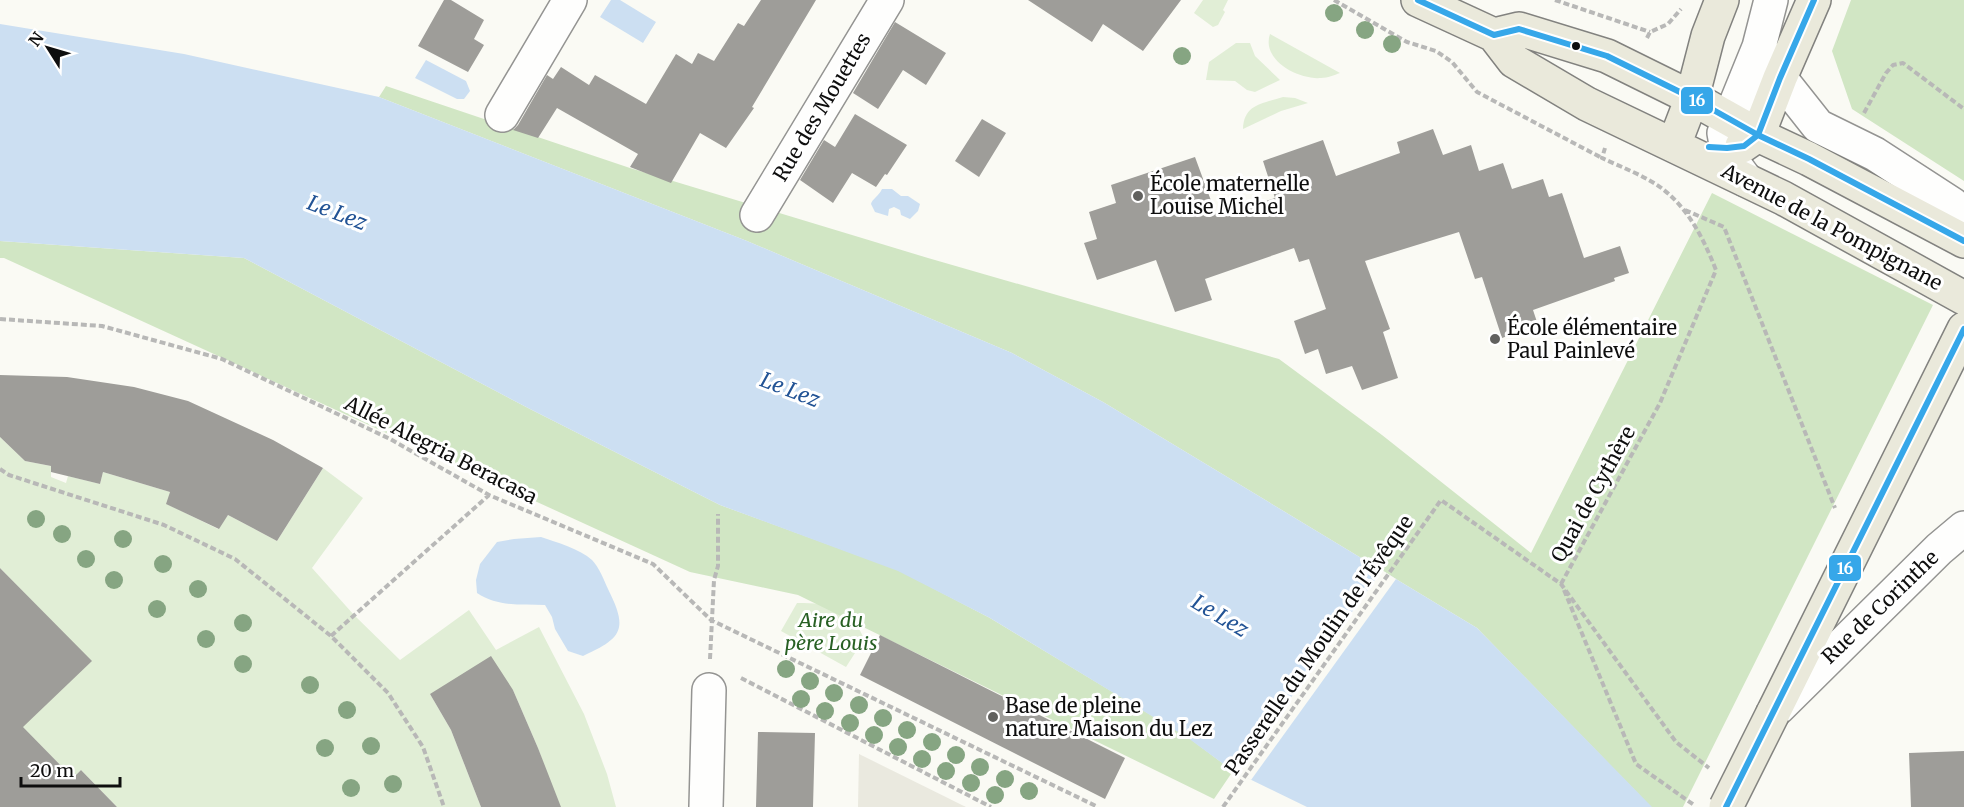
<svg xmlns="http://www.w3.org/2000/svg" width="1964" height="807" viewBox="0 0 1964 807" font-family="Merriweather,serif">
  <rect width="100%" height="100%" fill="#fafaf4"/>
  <!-- green -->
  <path fill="#e1eed6" d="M1203,0H1228L1223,10L1225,12L1218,25L1213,27L1194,13Z
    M1270,34L1340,73C1334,75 1328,78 1321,78C1298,80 1261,60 1270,34Z
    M1236,43H1250L1255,56L1280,80L1255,92L1247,90L1235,81L1206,80L1209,62Z
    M1283,97L1295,98L1308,103L1281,111L1243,129C1244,104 1262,104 1283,97Z
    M0,437L25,461L51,466V477L66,483L68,476L100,484L103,472L170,492L167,504L218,529L228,515L277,541L323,468L363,498L312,568L354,615L400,660L469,610L496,650L539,627L584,714L607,774L616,807H559L538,748L513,690L430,694L451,730L481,807H117L81,770L73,778L0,704L30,720L91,661L0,568Z
    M797,603C832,603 850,605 864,639L846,667L781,631Z"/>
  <!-- forest -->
  <path fill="#d1e6c4" d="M1851,0H1964V181L1852,109L1832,51Z
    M386,86L630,168L928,258L1279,359L1382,435L1531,553L1712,193L1933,305L1683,807H1651L1477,628L1103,402L1012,353L747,241L379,97Z
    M0,241L244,258L530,409L720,505L898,570L990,618L1189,738L1233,771L1214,799L798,595L690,572L4,258H0Z"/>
  <!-- plaza -->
  <path fill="#eae9df" d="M859,754L966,807H858Z"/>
  <!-- water -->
  <path fill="#ccdff2" d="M611,0H620L656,22L643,43L600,17Z
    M0,24L184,54L379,97L747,241L1012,353L1103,402L1477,628L1652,807H1307L1233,771L1188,738L990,618L898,571L720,505L530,409L244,258L0,241Z
    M426,60L466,81L470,91L464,99H457L415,78Z
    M882,189H892L901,196H908L920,204L918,211L910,219L901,215L900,210L894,207L889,209L888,216L875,212L871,204C872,199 879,196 882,189Z
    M541,537C556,542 580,549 592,560C599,567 604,580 608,589C628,629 623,638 583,656L568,651L555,629L552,617L545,605C521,604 498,607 477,593L476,580L480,564L497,542L514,539Z"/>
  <!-- pier -->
  <path fill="#fafaf4" d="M1382,570L1396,579L1251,780L1237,773Z"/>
  <!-- building -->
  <path fill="#9e9d99" d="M444,0H451L484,20L474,39L484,45L468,72L418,46Z
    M761,0H816L752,107L754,108L726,148L700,133L671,183L630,167L638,154L557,108L538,138L513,130L518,125L547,75L553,79L561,67L589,85L595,75L646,104L676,54L692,64L698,53L714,61L738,23L744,26Z
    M1028,0H1181L1143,51L1103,24L1092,42Z
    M895,22L946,53L926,85L903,70L878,109L853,93Z
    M855,114L907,145L887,175L885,174L876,187L852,173L833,203L800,180L824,140L835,147Z
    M982,119L1006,133L979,177L955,161Z
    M1433,129L1443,155L1471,145L1479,171L1503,163L1512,189L1543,179L1549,197L1562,193L1584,258L1620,246L1629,273L1614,278L1615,281L1533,310L1538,325L1502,338L1482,277L1475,279L1459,232L1365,261L1390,329L1383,332L1398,378L1362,390L1352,366L1326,374L1318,349L1305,354L1294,321L1326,309L1309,259L1299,262L1294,248L1205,279L1212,300L1175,312L1156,260L1097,280L1084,243L1097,239L1089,212L1116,203L1111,185L1195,157L1217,217L1275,198L1263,161L1323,140L1336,176L1400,153L1397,142Z
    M0,375L67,377L134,387L188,401L273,440L323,468L277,541L228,515L219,529L166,504L170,492L103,472L100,484L51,472V466L25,461L0,437Z
    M0,568L92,661L23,727L73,778L81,770L117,807H0Z
    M880,635L1125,758L1105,799L860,675Z
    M491,656L513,690L538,748L561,807H481L451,730L430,694Z
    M758,732L815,733L813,807H756Z
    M1964,751V807H1911L1909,753Z"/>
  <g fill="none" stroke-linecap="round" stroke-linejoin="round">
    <!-- minor casing -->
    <g stroke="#949492" stroke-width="36">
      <path id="minor" d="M1759,47L1780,78L1818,126L1875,154L1952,204L1964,216
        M502,115L570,0
        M1746,180L1728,156L1724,133L1759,47L1771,0
        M757,215L887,0
        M1778,708L1939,549L1964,528
        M706,807L709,690"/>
    </g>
    <!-- major casing -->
    <g stroke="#82827f" stroke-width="36">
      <path id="major" d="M1418,0L1494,35L1514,61L1587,104L1783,198L1964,298
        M1494,35L1519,29L1607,56L1692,98L1758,135L1809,159L1964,241
        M1674,145L1692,98L1708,36L1722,0
        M1742,146L1758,135L1780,78L1814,0
        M1773,713L1964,329"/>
    </g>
    <!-- path -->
    <path stroke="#b8b8b7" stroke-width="4" stroke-dasharray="6 3" stroke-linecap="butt" d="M1334,0L1407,42L1436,51L1452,62L1477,92L1602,158
      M1555,0L1650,32
      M1647,38L1650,32L1668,24L1681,9
      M1864,113L1886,73L1893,65L1903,63L1964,109
      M1685,210L1724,227L1835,508
      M0,319L102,326L222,359L390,439L489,495L653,564L711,620L1098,807
      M0,469L9,475L164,525L235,559L331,636L388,693L423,747L444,807
      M1561,584L1660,403L1716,270C1704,240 1690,211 1664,190C1648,177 1621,167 1602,158L1605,148
      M1564,590L1636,764L1694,805
      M331,636L489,495
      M710,659L714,580L718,566V514
      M741,678L991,807
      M1223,807L1441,500L1561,584L1676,742L1709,768"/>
    <!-- minor -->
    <use href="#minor" stroke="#fefefd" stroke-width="33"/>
    <!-- major -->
    <use href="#major" stroke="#eae9db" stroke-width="33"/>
    <!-- major-bridge casing -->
    <g stroke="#82827f" stroke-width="36" stroke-linecap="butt">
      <path id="major-bridge" d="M1726,807L1773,713"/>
    </g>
    <!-- major-bridge -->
    <use href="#major-bridge" stroke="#eae9db" stroke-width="33"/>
    <!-- bus-1 casing -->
    <g stroke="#fff" stroke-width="10">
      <path id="bus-1" d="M1418,0L1494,35L1519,29L1607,56L1692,98L1758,135L1809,159L1964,241
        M1709,147L1727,148L1744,146L1758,135L1780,78L1814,0
        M1726,807L1964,329"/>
    </g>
    <!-- bus-1 -->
    <use href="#bus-1" stroke="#36a7e9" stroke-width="6"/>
  </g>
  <!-- trees -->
  <g fill="#86a582">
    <circle cx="1334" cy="13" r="9"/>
    <circle cx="1365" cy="30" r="9"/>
    <circle cx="1392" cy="44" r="9"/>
    <circle cx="1182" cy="56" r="9"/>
    <circle cx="36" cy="519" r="9"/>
    <circle cx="62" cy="534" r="9"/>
    <circle cx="123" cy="539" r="9"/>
    <circle cx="86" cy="559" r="9"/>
    <circle cx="163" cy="564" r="9"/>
    <circle cx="114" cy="580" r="9"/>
    <circle cx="198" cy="589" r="9"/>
    <circle cx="157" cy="609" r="9"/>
    <circle cx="243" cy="623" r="9"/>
    <circle cx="206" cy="639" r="9"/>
    <circle cx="243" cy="664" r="9"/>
    <circle cx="786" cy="669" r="9"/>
    <circle cx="810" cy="681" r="9"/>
    <circle cx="310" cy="685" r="9"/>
    <circle cx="834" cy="693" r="9"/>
    <circle cx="801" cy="699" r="9"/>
    <circle cx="859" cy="705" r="9"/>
    <circle cx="347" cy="710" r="9"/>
    <circle cx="825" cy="711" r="9"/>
    <circle cx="883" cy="718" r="9"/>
    <circle cx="850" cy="723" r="9"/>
    <circle cx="907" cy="730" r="9"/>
    <circle cx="874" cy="735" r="9"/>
    <circle cx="932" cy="742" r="9"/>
    <circle cx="371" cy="746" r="9"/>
    <circle cx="898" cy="747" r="9"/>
    <circle cx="325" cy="748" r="9"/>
    <circle cx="956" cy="755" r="9"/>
    <circle cx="922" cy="759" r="9"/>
    <circle cx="980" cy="767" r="9"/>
    <circle cx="946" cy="771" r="9"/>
    <circle cx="1005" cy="779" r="9"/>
    <circle cx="971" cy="783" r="9"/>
    <circle cx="393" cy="784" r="9"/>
    <circle cx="351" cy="788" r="9"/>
    <circle cx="1029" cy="791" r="9"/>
    <circle cx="995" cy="795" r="9"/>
  </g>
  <!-- markers -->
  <circle fill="#0e0e0e" stroke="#fff" stroke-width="2" cx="1576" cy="46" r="5"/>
  <g fill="#61615e" stroke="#fff" stroke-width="2">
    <circle cx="1138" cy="196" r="6"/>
    <circle cx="1495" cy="339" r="6"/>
    <circle cx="993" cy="717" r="6"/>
  </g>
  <g text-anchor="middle" stroke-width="6" stroke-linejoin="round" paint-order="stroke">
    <!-- street labels -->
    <g font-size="20" fill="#0e0e0e" stroke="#fff">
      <text transform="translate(822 107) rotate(-59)" y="7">Rue des Mouettes</text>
      <text transform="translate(1832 227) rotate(28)" y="7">Avenue de la Pompignane</text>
      <text transform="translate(441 450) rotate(27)" y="7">Allée Alegria Beracasa</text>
      <text transform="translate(1593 494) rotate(-61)" y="7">Quai de Cythère</text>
      <text transform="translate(1880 607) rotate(-44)" y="7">Rue de Corinthe</text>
      <text transform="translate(1319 645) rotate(-55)" y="7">Passerelle du Moulin de l'Évêque</text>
    </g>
    <!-- poi labels -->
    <g font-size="20" fill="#0e0e0e" stroke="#fff" text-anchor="start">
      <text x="1150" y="191">École maternelle<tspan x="1150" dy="23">Louise Michel</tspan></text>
      <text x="1507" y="335">École élémentaire<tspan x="1507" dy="23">Paul Painlevé</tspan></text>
      <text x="1005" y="713">Base de pleine<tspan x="1005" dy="23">nature Maison du Lez</tspan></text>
    </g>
    <!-- park labels -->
    <g font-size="20" font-style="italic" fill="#286024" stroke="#fff">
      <text x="831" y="627">Aire du<tspan x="831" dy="23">père Louis</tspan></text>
    </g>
    <!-- water labels -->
    <g font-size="21" font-style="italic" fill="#225395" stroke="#fff">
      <text transform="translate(337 213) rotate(21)" y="7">Le Lez</text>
      <text transform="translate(790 390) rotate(21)" y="7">Le Lez</text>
      <text transform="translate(1220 616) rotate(31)" y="7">Le Lez</text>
    </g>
  </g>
  <g stroke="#fff" stroke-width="2">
    <rect x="1680" y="86" width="34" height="29" rx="6" fill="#36a7e9"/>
    <rect x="1828" y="554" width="34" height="28" rx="6" fill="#36a7e9"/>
  </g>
  <g font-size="16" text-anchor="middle" font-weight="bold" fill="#fff">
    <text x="1697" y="106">16</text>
    <text x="1845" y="574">16</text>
  </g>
  <!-- north arrow -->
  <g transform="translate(48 48) rotate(307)" stroke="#ffffff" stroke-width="4.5" paint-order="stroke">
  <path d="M0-4.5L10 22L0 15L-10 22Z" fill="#0e0e0e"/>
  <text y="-9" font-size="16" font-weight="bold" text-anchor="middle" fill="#0e0e0e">N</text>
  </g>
  <!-- scale -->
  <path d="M21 777v9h99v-9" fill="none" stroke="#0e0e0e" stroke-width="3"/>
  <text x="30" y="777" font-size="18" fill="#0e0e0e" stroke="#ffffff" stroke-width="4.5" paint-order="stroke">20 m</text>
</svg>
